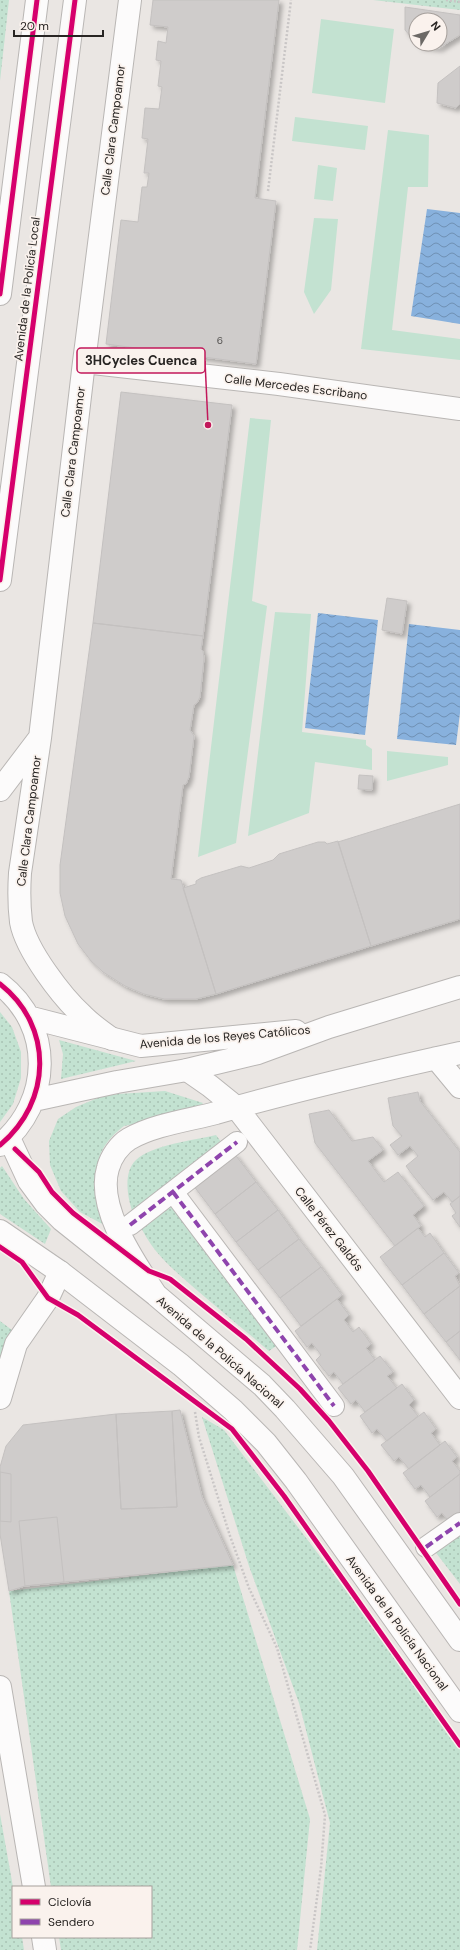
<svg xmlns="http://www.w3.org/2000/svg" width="460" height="1950" viewBox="0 0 460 1950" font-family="'DM Sans',sans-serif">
  <defs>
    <pattern id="grass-dots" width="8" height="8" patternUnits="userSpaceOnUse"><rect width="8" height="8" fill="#c3e2d1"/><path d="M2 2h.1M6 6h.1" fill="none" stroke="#a8c2b3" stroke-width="1.8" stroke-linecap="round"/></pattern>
    <pattern id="water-waves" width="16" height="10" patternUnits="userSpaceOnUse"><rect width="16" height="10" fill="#88b1dd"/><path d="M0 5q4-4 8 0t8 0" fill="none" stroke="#6f90b3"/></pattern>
    <filter id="shadow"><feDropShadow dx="3.5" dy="3.5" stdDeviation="2" flood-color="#0004"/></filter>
  </defs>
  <rect width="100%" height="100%" fill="#eae6e3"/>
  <!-- grass -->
  <path fill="url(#grass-dots)" d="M0,0H9L0,81Z
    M373,0H460V10Z
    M0,1012L12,1027L21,1052V1078L13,1104L0,1122Z
    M59,1040L136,1061L61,1079L63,1054Z
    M165,1091L203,1103L196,1111L124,1126C112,1135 98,1150 98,1166C97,1182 105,1211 108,1227L80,1212L61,1191L50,1165L49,1141L58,1119L76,1107L100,1097L118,1094Z
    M216,1135L225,1147L134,1216C128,1201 122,1173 136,1160C152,1145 194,1140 216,1135Z
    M2,1166L24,1199L51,1229L45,1244L0,1214V1168Z
    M174,1198L279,1344L269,1351C246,1331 222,1312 199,1292C176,1272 152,1253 140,1225Z
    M0,1321L12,1330L0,1367Z
    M202,1417L224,1430L411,1676L460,1749V1950H317L330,1823L299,1703L249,1566Z
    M460,1528V1584L433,1549Z
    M233,1565L310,1819L297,1950H61L59,1937H151V1887H51L9,1591Z
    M0,1814L13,1887V1937H22L24,1950H0Z"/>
  <!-- garden -->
  <path fill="#c3e2d1" d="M321,19L394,29L385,103L312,93Z
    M295,117L368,126L365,150L292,141Z
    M388,130L429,135L428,187H408L392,330L460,339V360L361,349Z
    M318,165L337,168L333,201L314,199Z
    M314,218L338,219L331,290L314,314L304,292Z
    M250,418L271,420L252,601L267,606L236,843L198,857Z
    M275,612L311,614L302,732L366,740V745L372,749V770L315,762L309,813L248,836Z
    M387,751L448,757V765L387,781Z"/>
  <!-- water -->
  <path fill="url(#water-waves)" d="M427,209L460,213V324L411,316Z
    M318,613L378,620L365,735L305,728Z
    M409,624L460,630V713L456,745L397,739Z"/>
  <!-- building -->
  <path fill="#cfcccb" stroke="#c4c1c0" filter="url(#shadow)" d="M153,0H279L255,198L276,201L256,364L106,344L121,220L138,222L142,187H147L149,173H144L148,139L142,138L145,108L159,109L162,87L158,86L161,61L156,60L158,41L166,43L168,27L150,25Z
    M405,7L460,15V35L439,48L419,46L417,44H440V20H416V43L405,30Z
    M460,66V104L456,108L437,103L438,83Z
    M121,392L232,405L203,636L93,623Z
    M387,598L407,601L402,634L382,630Z
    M93,623L203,636L201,649L203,651L204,658L200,697L197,703L194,705L190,730L194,736L189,777L186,784L183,785L171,879L181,880L216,994L196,999H164L144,994L125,986L103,972L91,961L78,944L65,916L60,893V865Z
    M359,775L373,776L372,790L358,789Z
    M460,804V919L371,946L338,842Z
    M338,841L371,946L216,994L183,888L196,884V881L201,878L241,866L249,868L273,860L279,854L318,842H325L327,844Z
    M418,1092L420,1101L460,1152V1196L452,1202L444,1192L433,1200L411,1173L406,1166L418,1156L410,1146L398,1155L390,1145L402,1136L393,1126L388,1098Z
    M329,1110L352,1141L373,1137L383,1150L368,1161L384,1182L398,1172L424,1206L413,1215L421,1226L395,1246L315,1143L309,1114Z
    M234,1153L256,1182L215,1214L193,1185Z
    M256,1182L278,1210L236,1242L215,1214Z
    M460,1196V1227L452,1216L456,1213L450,1204Z
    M278,1210L299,1239L258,1270L236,1242Z
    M418,1228L425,1237L430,1233L444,1253L402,1285L380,1257Z
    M299,1239L321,1267L280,1298L258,1270Z
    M444,1253L459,1273L455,1276L460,1286L424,1314L402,1285Z
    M321,1267L342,1295L301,1326L280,1298Z
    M460,1286V1331L446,1342L424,1314Z
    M337,1299L349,1315L344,1320L353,1332L359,1327L371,1344L366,1348L375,1360L343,1384L334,1372L329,1376L316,1360L321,1355L312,1343L307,1347L295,1331Z
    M460,1331V1360L446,1342Z
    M380,1356L393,1372L387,1376L397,1388L365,1412L356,1400L351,1404L338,1388Z
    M402,1384L414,1400L409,1405L418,1416L387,1441L377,1429L372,1433L360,1416Z
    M180,1410L202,1497L233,1565L25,1586L9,1591L0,1534V1467L6,1446L23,1425L116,1414L121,1509L177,1507L172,1411Z
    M172,1411L177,1507L121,1509L116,1414Z
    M424,1412L436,1429L431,1433L440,1445L409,1469L399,1457L394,1461L381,1445Z
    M445,1441L457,1457L452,1461L460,1471V1474L430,1497L421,1485L415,1489L403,1473Z
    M0,1472L11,1474V1522L0,1521Z
    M460,1474V1519L452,1525L442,1513L437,1517L425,1501Z
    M57,1517L64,1582L25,1586L19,1521Z"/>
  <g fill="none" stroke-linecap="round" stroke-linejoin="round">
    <!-- pedestrian casing -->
    <g stroke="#b9b6b4" stroke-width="22">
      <path id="pedestrian" d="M173,1192L334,1406
        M130,1225L237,1142
        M426,1547L460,1523"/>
    </g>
    <!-- minor casing -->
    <g stroke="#b9b6b4" stroke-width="24">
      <path id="minor" d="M84,362L279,384L460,409
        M0,790L38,740
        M112,1039C102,1032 92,1025 83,1016C62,997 26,950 21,922C19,906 19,889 20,873L40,738L84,362L130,0
        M436,1058L460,1087
        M187,1070L210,1086L236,1107L460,1398
        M154,1292C134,1261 96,1207 108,1168C111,1157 119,1145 129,1139C153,1125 189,1120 216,1113C296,1090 378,1071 460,1053
        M0,1398L16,1344L48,1298L60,1272
        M0,1687L34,1887
        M43,1937L45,1950"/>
    </g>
    <!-- secondary casing -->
    <g stroke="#b9b6b4" stroke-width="24">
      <path id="secondary" d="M0,294L37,0
        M0,580L75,0
        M0,984C54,1026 52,1102 0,1145
        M28,1017L141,1046L296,1031
        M34,1100L117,1082L187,1070L258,1053L329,1027L460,987
        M9,1138L29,1181L46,1204L62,1220L156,1295L262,1385L285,1409L343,1476L460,1640
        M0,1231L60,1272L181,1365L233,1410L266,1443L296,1481L460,1711"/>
    </g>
    <!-- path -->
    <path stroke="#c9c6c6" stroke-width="2.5" stroke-dasharray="2 2" stroke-linecap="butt" d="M446,0L460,2
      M268,191L291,0
      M195,1412L199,1437L230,1536L249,1588L277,1648L325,1815L321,1868L310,1950"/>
    <!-- pedestrian -->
    <use href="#pedestrian" stroke="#fcfbfb" stroke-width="20"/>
    <!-- minor -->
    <use href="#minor" stroke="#fcfbfb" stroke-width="22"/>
    <!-- secondary -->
    <use href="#secondary" stroke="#fcfbfb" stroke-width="22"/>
    <!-- quiet -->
    <path stroke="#8e44ad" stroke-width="4" stroke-dasharray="8 4" stroke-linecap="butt" d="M173,1192L334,1406
      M130,1225L237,1142
      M426,1547L460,1523"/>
    <!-- cycleway casing -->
    <g stroke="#faf2ed" stroke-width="8">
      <path id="cycleway" d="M0,294L37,0
        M0,580L75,0
        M0,984C54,1026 52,1102 0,1145
        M15,1149L39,1172L52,1192L73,1213L149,1271L170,1279L246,1339L300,1389L329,1421L368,1471L460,1604
        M0,1247L22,1262L48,1298L78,1315L232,1429L284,1496L460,1745"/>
    </g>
    <!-- cycleway -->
    <use href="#cycleway" stroke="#d6006c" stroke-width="5"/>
  </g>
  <g text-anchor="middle" stroke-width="3.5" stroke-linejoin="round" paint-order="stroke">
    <!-- number labels -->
    <g font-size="10" fill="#545250">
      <text x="220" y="344">6</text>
    </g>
    <!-- street labels -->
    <g font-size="12" fill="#282523" stroke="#faf2ed">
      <text transform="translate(113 130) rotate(-83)" y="4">Calle Clara Campoamor</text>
      <text transform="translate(27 289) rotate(-83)" y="4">Avenida de la Policía Local</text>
      <text transform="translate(296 387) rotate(7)" y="4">Calle Mercedes Escribano</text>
      <text transform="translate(73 452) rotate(-83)" y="4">Calle Clara Campoamor</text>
      <text transform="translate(29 821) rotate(-83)" y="4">Calle Clara Campoamor</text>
      <text transform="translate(225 1037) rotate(-5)" y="4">Avenida de los Reyes Católicos</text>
      <text transform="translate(329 1229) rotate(52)" y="4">Calle Pérez Galdós</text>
      <text transform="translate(220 1352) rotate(41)" y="4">Avenida de la Policía Nacional</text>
      <text transform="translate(397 1623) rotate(54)" y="4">Avenida de la Policía Nacional</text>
    </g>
  </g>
  <!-- callouts -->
  <path fill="none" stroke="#c2185b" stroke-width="1.5" d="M208 425L205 361"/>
  <circle fill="#c2185b" stroke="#faf2ed" stroke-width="1.5" cx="208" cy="425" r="4"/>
  <rect fill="#faf2ed" stroke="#c2185b" stroke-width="1.5" x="77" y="348" width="128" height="25" rx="4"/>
  <g font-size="13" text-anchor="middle" font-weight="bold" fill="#282523">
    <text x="141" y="365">3HCycles Cuenca</text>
  </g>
  <!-- legend -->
  <rect x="12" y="1886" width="140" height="52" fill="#faf2ed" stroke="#a6a09c"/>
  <rect x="20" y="1899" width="20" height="6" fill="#d6006c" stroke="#a6a09c"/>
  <text x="48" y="1906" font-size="12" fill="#282523">Ciclovía</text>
  <rect x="20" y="1919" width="20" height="6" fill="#8e44ad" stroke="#a6a09c"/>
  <text x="48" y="1926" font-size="12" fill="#282523">Sendero</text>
  <!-- north arrow -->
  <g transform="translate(428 32) rotate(52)"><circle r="19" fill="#faf2ed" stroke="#a6a09c"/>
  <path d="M0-3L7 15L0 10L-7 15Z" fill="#6c6966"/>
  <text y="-6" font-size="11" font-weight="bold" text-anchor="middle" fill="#282523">N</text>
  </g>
  <!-- scale -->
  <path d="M14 30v6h89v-6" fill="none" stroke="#282523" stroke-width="2"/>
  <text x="20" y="30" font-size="12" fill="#282523" stroke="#faf2ed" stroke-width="3" paint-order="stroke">20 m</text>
</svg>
